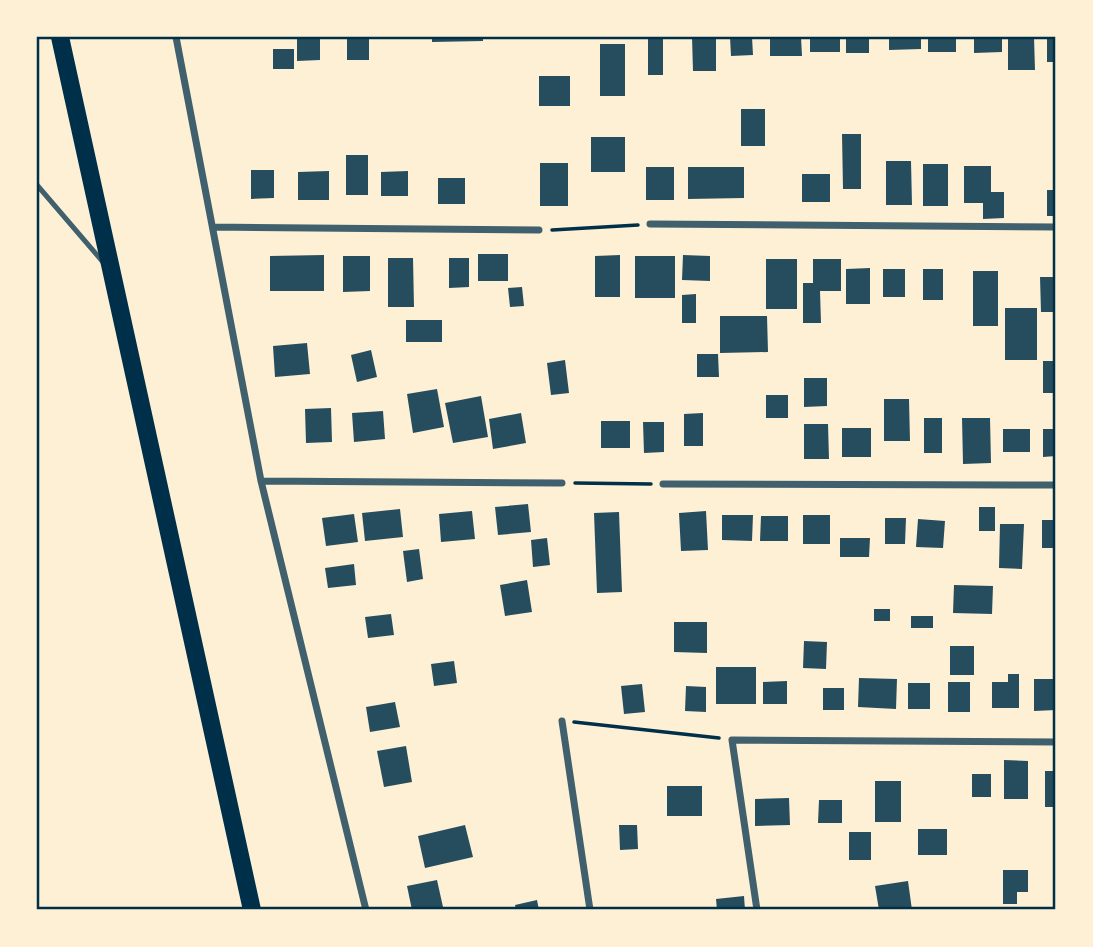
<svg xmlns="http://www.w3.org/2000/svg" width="1093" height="947" viewBox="0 0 1093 947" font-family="'Open Sans',sans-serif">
  <rect width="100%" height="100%" fill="#fdf0d5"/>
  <!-- building -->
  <path fill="#264d5e" d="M297,37H320V60L297,61Z
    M347,37H369V60H347Z
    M432,37H483V41L432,42Z
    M692,37H716V71H693Z
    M730,37H752L753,55L731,56Z
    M770,37H801L802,56H770Z
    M810,37H840V52H810Z
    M846,37H869V53H846Z
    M889,37H921V49L889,50Z
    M928,37H956V52H928Z
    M974,37H1002V52L974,53Z
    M1008,37H1034L1035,70H1008Z
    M1047,37H1056V62H1047Z
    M663,38V75H648V39Z
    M600,44H625V96H600Z
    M273,49H294V69H273Z
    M539,76H570V106H539Z
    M741,109H765V146H741Z
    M842,134H861V189H843Z
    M591,137H625V172H591Z
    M346,155H368V195H346Z
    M886,161H911L912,205H886Z
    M540,163H568V206H540Z
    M923,164H948V206H923Z
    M964,166H991V192H1004V218L983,219V203H964Z
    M646,167H674V200H646Z
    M688,167H744V198L688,199Z
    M251,170H274V198L251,199Z
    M329,171V200H298V172Z
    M408,171V196H381V172Z
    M802,174H830V202H802Z
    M438,178H465V204H438Z
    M1047,190H1056V216H1047Z
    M478,254H508V281H478Z
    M324,255V291H270V256Z
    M620,255V297H595V256Z
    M683,255L710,256V281L682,280Z
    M343,256H370V291L343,292Z
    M635,256H675V298H635Z
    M388,258H413L414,307H388Z
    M449,258H469V287L449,288Z
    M766,259H797V309H766Z
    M813,259H841V291H820L821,323H803V283H813Z
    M870,268V304H846V269Z
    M883,269H905V297H883Z
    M923,269H943V300H923Z
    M973,271H998V326H973Z
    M1040,277H1056V312H1041Z
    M522,287L524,306L510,307L508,288Z
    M696,294V323H682V295Z
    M1005,308H1037V360H1005Z
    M720,316H767L768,352L720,353Z
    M406,320H442V342H406Z
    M307,343L310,374L275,377L273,346Z
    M371,350L377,377L357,382L351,355Z
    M697,354H718L719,377H697Z
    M565,360L569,393L551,395L547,363Z
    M1043,361H1056V393H1043Z
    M804,378H827V406L804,407Z
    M437,389L444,427L413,433L407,394Z
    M766,395H788V418H766Z
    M481,396L488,437L453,443L445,403Z
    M884,399H909L910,441H884Z
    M331,408L332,442L306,443L305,409Z
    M383,411L385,439L354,442L352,413Z
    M521,413L526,443L493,449L489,419Z
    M703,413V446H684V414Z
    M924,418H942V453H924Z
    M962,418H990L991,463L963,464Z
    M601,421H630V448H601Z
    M643,422H664V452L644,453Z
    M804,424H828L829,459H804Z
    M842,428H871V457H842Z
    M1003,429H1030V452H1003Z
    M1043,429H1056V456L1043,457Z
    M528,504L531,532L498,535L495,507Z
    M979,507H995V531H979Z
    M400,509L403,537L365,541L362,513Z
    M472,511L475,539L441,542L439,514Z
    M706,511L708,550L681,551L679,513Z
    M619,512L622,592L597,593L594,513Z
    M354,514L358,542L326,546L322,518Z
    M722,515H753L752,541L722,540Z
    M803,515H830V544H803Z
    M761,516H788V541H760Z
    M885,518H906L905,544H885Z
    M918,519L945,521L943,548L916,547Z
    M1042,520H1056V548H1042Z
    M1000,524H1024L1022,569L999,568Z
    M547,538L550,565L533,567L531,540Z
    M840,538H870L869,557H840Z
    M419,549L423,579L407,582L403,551Z
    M354,564L356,585L328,588L325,568Z
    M527,580L532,612L505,616L500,585Z
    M954,585L993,586L992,614L953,613Z
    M874,609H890V621H874Z
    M391,614L394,635L368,638L365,617Z
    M911,616H933V628H911Z
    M674,622H707V653L674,652Z
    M804,641L827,642L826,669L803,668Z
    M950,646H974V675H950Z
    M454,661L457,683L434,686L431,664Z
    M716,667H756V704H716Z
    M1008,674H1019V708H992V682H1008Z
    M859,678L897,679L896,709L858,707Z
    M1034,679H1056V710L1034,711Z
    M787,681V704H763V682Z
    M948,682H970V712H948Z
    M908,683H930V709H908Z
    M642,684L645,712L624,714L621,686Z
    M686,686L706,687V712L685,711Z
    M823,688H844V710H823Z
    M395,702L400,727L370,732L366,707Z
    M406,746L412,782L384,787L377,751Z
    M1004,760L1028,761V799H1004Z
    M1045,771H1056V807H1045Z
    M972,774H991V797H972Z
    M875,781H901V822H875Z
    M667,786H702V816H667Z
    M789,798L790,825L755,826V799Z
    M819,800H842V823H818Z
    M465,825L473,857L425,868L418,836Z
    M619,825H637L638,849L620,850Z
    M918,829H947V855H918Z
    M849,832H871V860H849Z
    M1003,870H1028V892H1017V904H1003Z
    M437,880L443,907L412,910L407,886Z
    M908,881L912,910H879L875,886Z
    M744,896L745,910H717L716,899Z
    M537,900L539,910H516L515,905Z"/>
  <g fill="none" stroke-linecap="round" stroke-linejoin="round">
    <!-- path -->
    <path stroke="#003049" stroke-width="3.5" d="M552,230L638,225
      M575,483L651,484
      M574,722L719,738"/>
    <!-- service -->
    <path stroke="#3f606c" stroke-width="5" d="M37,185L103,262"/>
    <!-- minor -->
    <path stroke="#3f606c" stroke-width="7" d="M176,37L261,481L366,910
      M650,224L1056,227
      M213,227L539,230
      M261,481L562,483
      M663,484L1056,485
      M562,721L590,910
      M757,910L732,740L1056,742"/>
    <!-- primary -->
    <path stroke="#003049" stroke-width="18" d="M60,37L252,910"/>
  </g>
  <!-- border -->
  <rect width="1093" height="947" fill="none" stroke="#fdf0d5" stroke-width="77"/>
  <rect x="38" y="38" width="1016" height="870" fill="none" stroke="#003049" stroke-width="2.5"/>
</svg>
